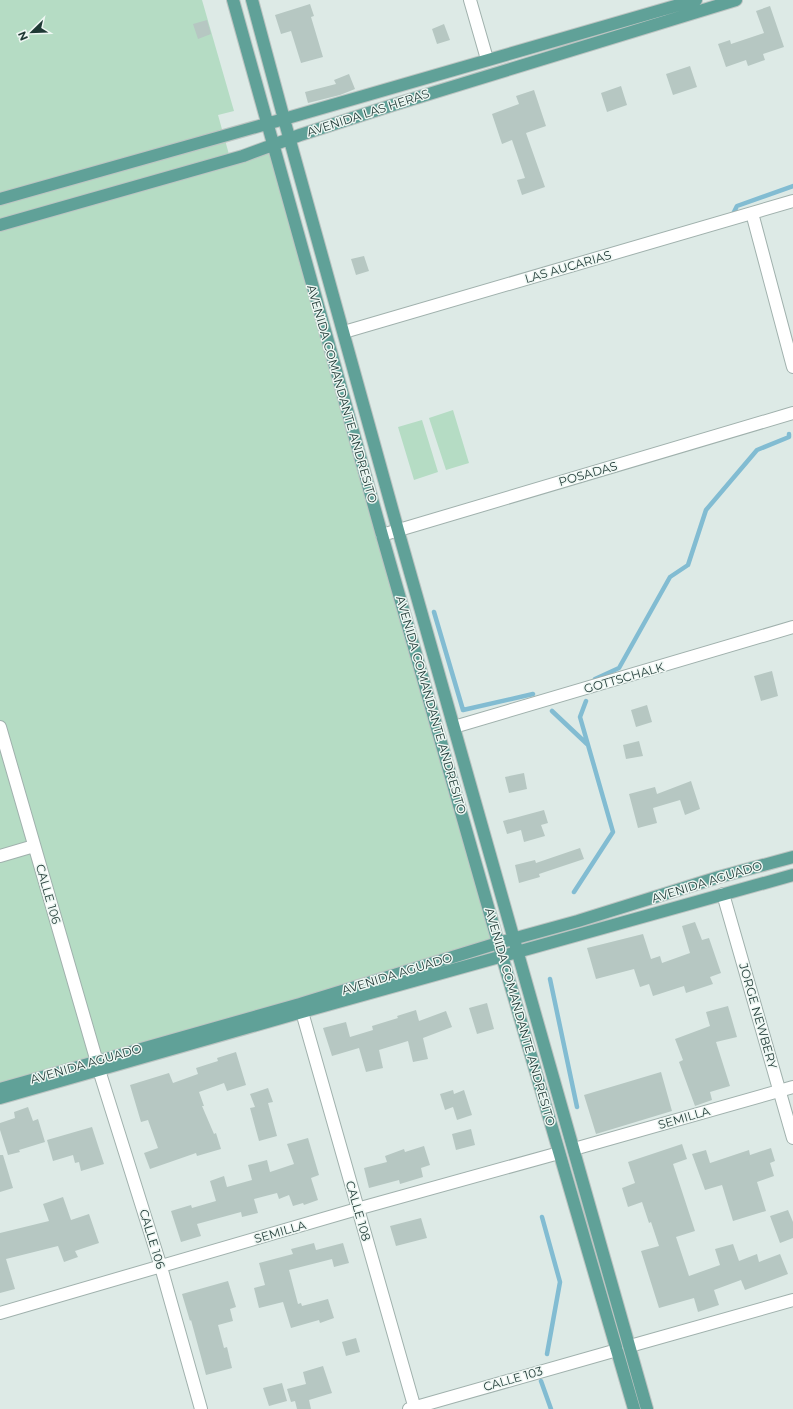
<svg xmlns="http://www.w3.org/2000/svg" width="793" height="1409" viewBox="0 0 793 1409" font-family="Montserrat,sans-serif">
  <rect width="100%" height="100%" fill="#ddeae6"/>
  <!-- green -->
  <path fill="#b5dcc4" d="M0,0H202L234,111L218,115L230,158L268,147L492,944L0,1085Z
    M453,410L469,463L446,470L429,418Z
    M422,420L438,472L414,480L398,427Z"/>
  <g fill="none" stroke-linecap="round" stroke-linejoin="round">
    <!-- stream -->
    <path stroke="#82bcd2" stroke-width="4.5" d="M734,212L737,206L793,186
      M434,612L463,710L533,694
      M595,679L619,668L670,577L688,565L706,510L757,450L789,437V434
      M552,711L587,744
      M574,892L613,832L580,717L586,701
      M550,979L577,1107
      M542,1217L560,1282L547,1354
      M541,1381L551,1409"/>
  </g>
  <!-- building -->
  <path fill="#b6c7c2" d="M310,4L314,16L311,17L323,57L301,63L291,31L281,34L275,15Z
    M770,6L784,47L763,54L765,60L748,66L746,60L726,67L718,44L730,40L731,44L764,33L756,11Z
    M207,20L211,34L198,39L193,24Z
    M444,24L450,40L437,44L432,29Z
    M690,66L697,87L673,95L666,74Z
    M349,74L355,89L340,95L308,103L305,92L336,84L334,80Z
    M621,86L627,105L607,112L601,93Z
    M534,90L546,126L526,133L545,187L522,195L517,180L525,178L512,140L502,144L492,114L519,104L516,96Z
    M364,256L369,271L356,275L351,259Z
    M772,671L778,696L761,701L754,676Z
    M647,705L652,722L636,727L631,710Z
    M639,741L643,756L626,759L623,745Z
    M524,773L527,789L509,793L505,777Z
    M691,781L700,809L685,815L680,800L653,808L657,823L638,828L629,794L655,787L657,794Z
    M544,810L548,823L541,825L545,836L524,842L521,830L507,834L503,821Z
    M580,848L584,859L539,874L540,877L519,883L515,865L535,860L536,863Z
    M695,922L702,940L709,938L721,973L710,977L713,984L686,993L684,986L653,996L649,984L640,987L634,969L596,979L587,948L643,934L651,959L660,956L662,963L690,953L682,926Z
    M487,1003L494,1029L477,1034L469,1008Z
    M728,1006L737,1037L716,1042L730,1086L710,1092L712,1100L695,1106L679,1062L683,1060L675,1039L710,1026L706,1012Z
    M416,1010L419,1021L446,1011L452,1027L423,1038L428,1059L413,1062L408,1041L379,1050L383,1068L366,1072L359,1048L332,1056L323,1028L346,1022L350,1037L373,1030L372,1026L398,1018L397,1016Z
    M236,1052L246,1085L227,1091L224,1083L199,1092L204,1106H202L214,1134L216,1133L221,1149L197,1156L196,1153L150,1169L144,1153L158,1148L148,1120L141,1122L130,1085L169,1073L173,1083L198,1074L196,1068L218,1061L217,1058Z
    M661,1072L672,1111L596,1134L584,1095Z
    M268,1088L273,1102L268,1103L277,1136L259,1141L250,1108L255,1107L250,1094Z
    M453,1090L454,1094L464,1090L472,1115L457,1120L453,1107L445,1110L440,1094Z
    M28,1107L33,1121L38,1119L45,1142L19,1150L20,1152L8,1155L0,1130V1123L15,1118L14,1112Z
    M92,1127L104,1164L81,1171L79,1162L75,1163L73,1155L53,1161L47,1140Z
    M471,1129L475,1145L456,1150L452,1134Z
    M308,1138L319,1175L311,1178L318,1200L304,1205L303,1203L293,1206L289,1195L279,1199L277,1193L254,1199L258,1213L242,1217L241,1212L197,1224L201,1236L181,1242L171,1211L191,1205L192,1208L216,1201L210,1181L224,1176L227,1187L252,1180L248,1165L267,1160L270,1172L294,1164L287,1144Z
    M682,1144L687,1159L673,1164L695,1231L676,1237L689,1276L720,1265L715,1249L733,1244L739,1261L757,1254L759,1262L780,1254L788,1274L745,1290L741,1280L714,1290L719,1305L698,1312L694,1298L659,1308L641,1251L659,1246L651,1222L649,1223L642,1202L628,1207L622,1188L635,1183L628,1162Z
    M424,1146L430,1165L421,1168L423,1177L400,1184L399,1180L369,1188L364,1168L387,1162L385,1156L404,1149L405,1152Z
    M771,1148L775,1161L770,1163L774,1176L757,1182L766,1211L733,1221L722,1185L705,1190L692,1154L706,1150L710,1163L749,1150L750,1155Z
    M0,1155H3L13,1188L0,1192Z
    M63,1197L71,1220L89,1214L99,1243L75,1251L78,1257L64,1262L58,1246L6,1259L15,1289L0,1293V1233L49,1221L43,1204Z
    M788,1210L793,1222V1238L780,1243L770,1216Z
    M421,1218L427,1238L396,1246L390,1226Z
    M314,1243L316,1250L343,1243L349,1263L334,1267L332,1259L289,1270L298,1304L301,1303L302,1306L328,1299L334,1318L320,1323L319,1320L291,1328L283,1302L259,1308L254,1288L265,1285L259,1263L293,1254L291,1249Z
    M228,1281L236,1307L230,1309L233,1321L218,1325L224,1348L227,1347L232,1368L206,1375L191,1320L190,1321L182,1294Z
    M356,1338L360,1352L346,1356L342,1342Z
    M323,1366L332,1393L309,1400L311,1409H297L295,1401L291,1402L287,1389L306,1384L303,1372Z
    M282,1383L287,1401L269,1406L263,1388Z"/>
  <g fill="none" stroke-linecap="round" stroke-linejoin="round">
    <!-- minor casing -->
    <g stroke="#a0b1ad" stroke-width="14">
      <path id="minor" d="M470,0L487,59
        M752,213L793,367
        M344,332L793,201
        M382,535L793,413
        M0,727L97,1062
        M454,727L793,627
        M0,856L34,846
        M723,894L793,1138
        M302,1012L415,1409
        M99,1070L161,1267L201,1409
        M574,1149L793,1087
        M0,1313L357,1209L559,1153
        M630,1346L793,1300
        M409,1409L617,1350"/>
    </g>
    <!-- major casing -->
    <g stroke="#bcc4c2" stroke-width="14">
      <path id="major" d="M233,0L382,535L502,956L634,1409
        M252,0L284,119L398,530L647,1409
        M0,199L284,119L696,0
        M0,225L243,156L300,135L393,105L736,0
        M0,1089L300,1004L498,943L578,921L719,877L793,857
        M0,1098L302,1012L793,875"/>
    </g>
    <!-- minor -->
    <use href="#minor" stroke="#fff" stroke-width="12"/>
    <!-- major -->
    <use href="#major" stroke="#60a198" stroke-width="12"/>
  </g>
  <g text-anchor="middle" stroke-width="3" stroke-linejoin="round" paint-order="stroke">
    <!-- street labels -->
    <g font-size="12" fill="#1f3935" stroke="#eef7f3">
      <text transform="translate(368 113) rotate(-18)" y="4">AVENIDA LAS HERAS</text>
      <text transform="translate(568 267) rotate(-16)" y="4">LAS AUCARIAS</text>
      <text transform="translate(342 394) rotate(74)" y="4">AVENIDA COMANDANTE ANDRESITO</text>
      <text transform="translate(588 474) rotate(-16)" y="4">POSADAS</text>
      <text transform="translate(624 678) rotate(-16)" y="4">GOTTSCHALK</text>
      <text transform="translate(431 705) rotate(74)" y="4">AVENIDA COMANDANTE ANDRESITO</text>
      <text transform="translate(707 882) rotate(-17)" y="4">AVENIDA AGUADO</text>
      <text transform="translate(48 894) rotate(74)" y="4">CALLE 106</text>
      <text transform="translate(397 974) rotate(-17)" y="4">AVENIDA AGUADO</text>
      <text transform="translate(758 1016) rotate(74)" y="4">JORGE NEWBERY</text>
      <text transform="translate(520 1017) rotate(74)" y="4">AVENIDA COMANDANTE ANDRESITO</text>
      <text transform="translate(86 1064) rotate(-16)" y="4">AVENIDA AGUADO</text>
      <text transform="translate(684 1118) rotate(-16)" y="4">SEMILLA</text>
      <text transform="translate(358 1211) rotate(74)" y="4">CALLE 108</text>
      <text transform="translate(280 1232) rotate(-16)" y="4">SEMILLA</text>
      <text transform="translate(152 1239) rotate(73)" y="4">CALLE 106</text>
      <text transform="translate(513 1379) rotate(-16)" y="4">CALLE 103</text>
    </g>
  </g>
  <!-- north arrow -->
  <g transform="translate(32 32) rotate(247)" stroke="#eef7f3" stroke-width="3" paint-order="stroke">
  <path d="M0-3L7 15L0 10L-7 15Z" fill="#1f3935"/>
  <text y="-6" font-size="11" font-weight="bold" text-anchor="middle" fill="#1f3935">N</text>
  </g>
</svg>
